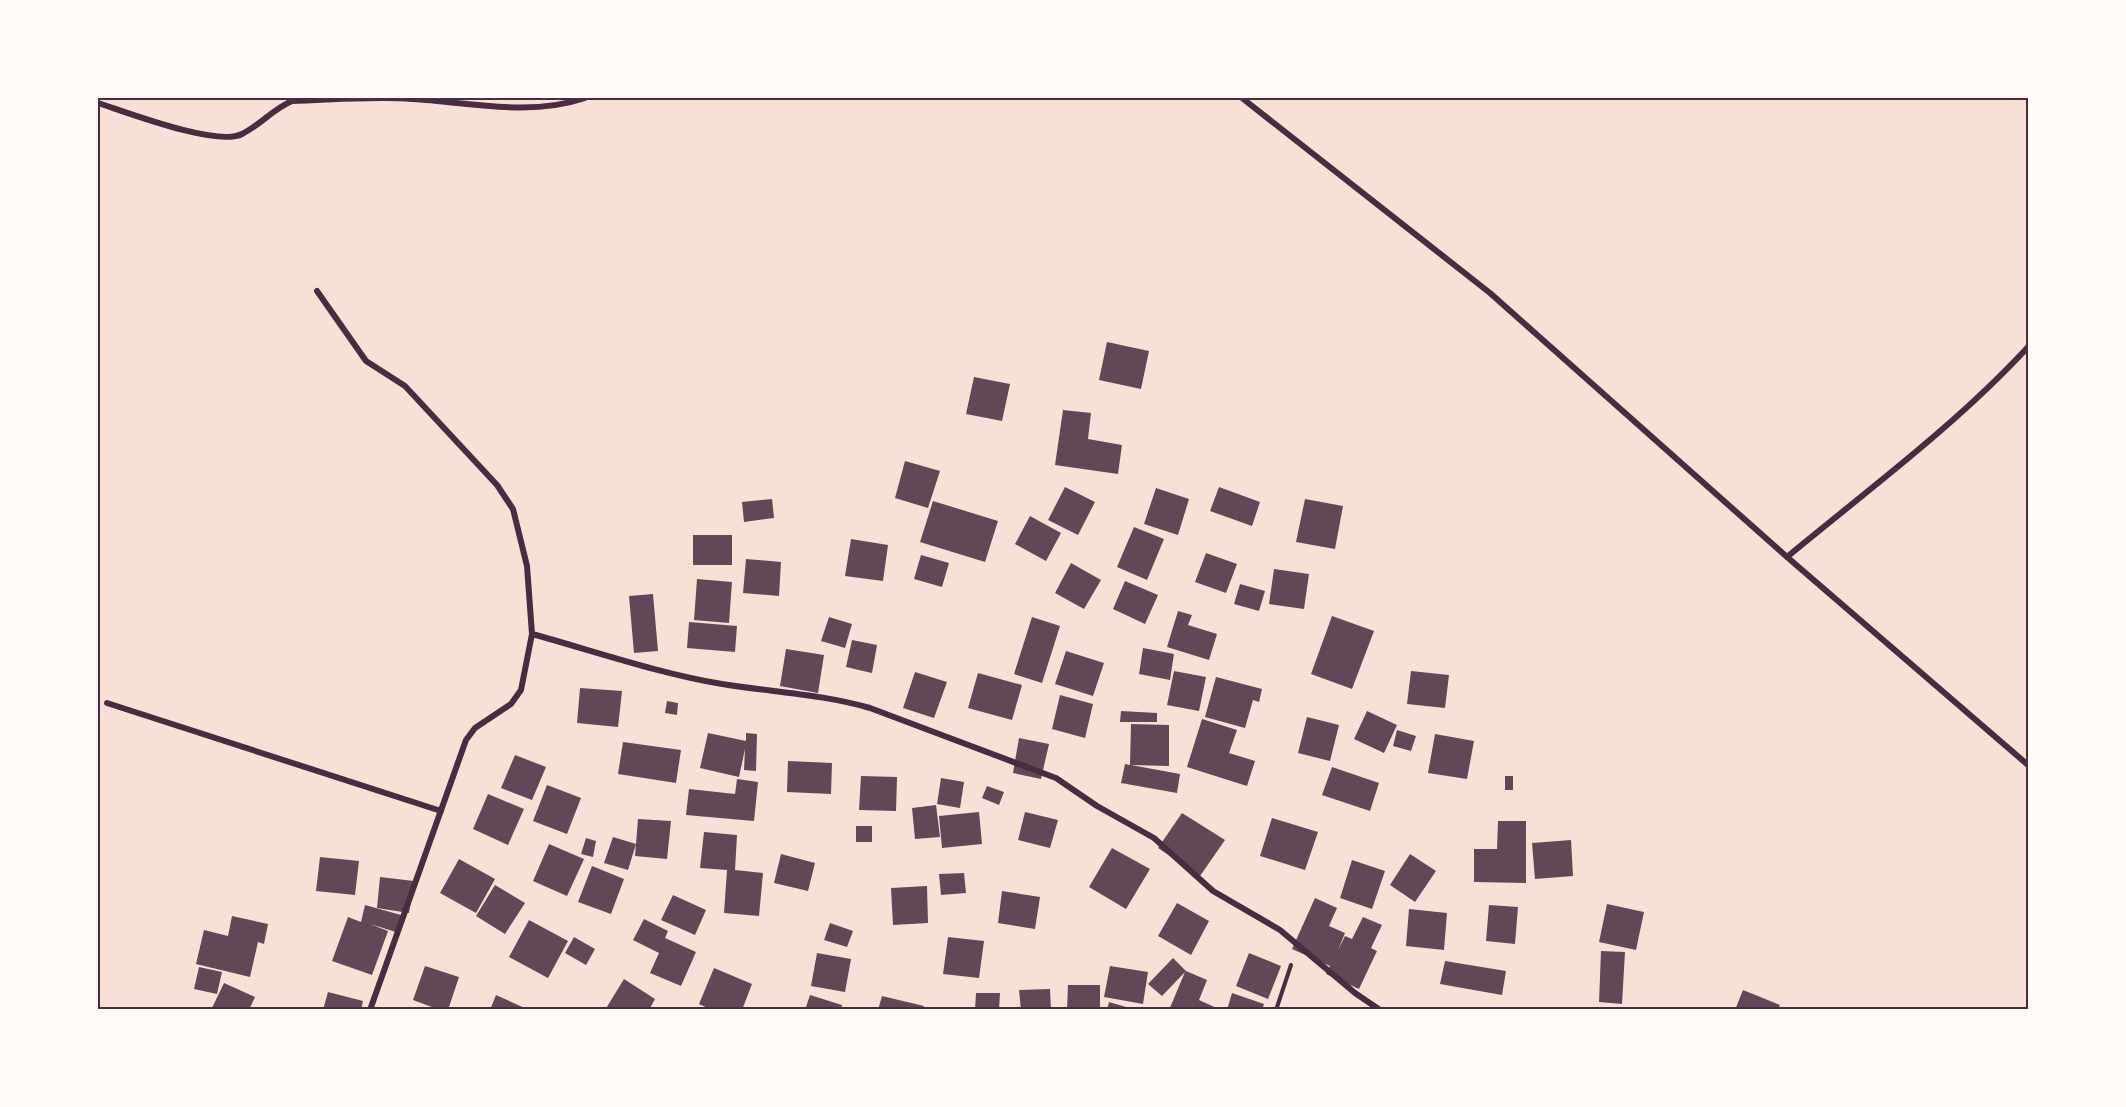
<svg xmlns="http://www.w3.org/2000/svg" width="2126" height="1107" viewBox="0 0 2126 1107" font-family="'Work Sans',sans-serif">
  <rect width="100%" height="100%" fill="#f7e1d7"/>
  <!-- building -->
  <path fill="#644757" d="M1107,342L1149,351L1141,389L1099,380Z
    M974,377L1010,384L1002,421L966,414Z
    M1063,410L1091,413L1088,439L1122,445L1118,474L1055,465Z
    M905,461L940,471L928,508L895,498Z
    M1065,487L1095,502L1078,535L1048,520Z
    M1219,487L1260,502L1252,526L1210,511Z
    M1156,488L1189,499L1178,535L1144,524Z
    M772,499L774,518L744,522L742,502Z
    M1305,499L1343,506L1335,549L1296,542Z
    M933,501L998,521L985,562L920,542Z
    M1030,516L1061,533L1046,561L1015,544Z
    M1134,527L1164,539L1147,580L1117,567Z
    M693,535H732V565H693Z
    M851,539L888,545L883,581L845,576Z
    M1206,553L1237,564L1226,593L1195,582Z
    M921,555L949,563L942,587L914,579Z
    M746,559L781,562L779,596L743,593Z
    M1071,563L1101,580L1084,609L1055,593Z
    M1274,569L1309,574L1304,609L1269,604Z
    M697,579L732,582L729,623L694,620Z
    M1125,581L1158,595L1145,624L1113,609Z
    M1240,584L1265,591L1259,611L1234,604Z
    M653,594L658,651L634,653L629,596Z
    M1178,611L1192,615L1188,625L1217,634L1209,660L1167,647Z
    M1332,616L1374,631L1352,689L1311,674Z
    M829,617L852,624L845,648L821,641Z
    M1032,617L1060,626L1042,683L1014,674Z
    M689,622L737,626L735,652L687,648Z
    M852,640L877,645L872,673L846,667Z
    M1143,648L1174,654L1170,680L1139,674Z
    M786,649L824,655L818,693L780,686Z
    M1066,651L1104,663L1093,696L1055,684Z
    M1174,671L1206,677L1199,711L1167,705Z
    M1411,671L1449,675L1445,708L1407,704Z
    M915,672L947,682L934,718L903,708Z
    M978,673L1022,685L1012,720L968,708Z
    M1216,677L1262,689L1259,702L1253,700L1245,728L1205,717Z
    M580,688L622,691L618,727L577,723Z
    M1060,695L1093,704L1085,738L1052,729Z
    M667,701L678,703L677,715L665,713Z
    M1121,711L1157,713V722H1120Z
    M1367,711L1397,725L1384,753L1354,739Z
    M1307,717L1339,725L1330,761L1298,753Z
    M1202,719L1237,730L1229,753L1255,761L1247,786L1187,767Z
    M1131,724L1169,725V766L1131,765L1180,774L1177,793L1121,783L1125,764L1130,765Z
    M1397,730L1416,736L1411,751L1393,746Z
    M708,733L746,741V733L757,734L756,771L744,770L745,749L739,777L700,768Z
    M1435,734L1474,741L1467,779L1428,773Z
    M1019,738L1049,744L1041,779L1013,773Z
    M623,742L681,750L676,783L618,774Z
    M515,755L546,767L532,800L501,788Z
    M788,761L832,763L831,794L787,792Z
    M1332,767L1379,783L1370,811L1322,795Z
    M861,776L897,777L896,811L859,810Z
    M1505,776H1513V790H1505Z
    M941,778L964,782L960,808L937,804Z
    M737,779L758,782L754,821L686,815L689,789L735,794Z
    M547,785L581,798L567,834L533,821Z
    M987,786L1004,792L999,805L982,798Z
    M488,794L524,809L508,845L473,829Z
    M936,805L940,837L915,839L912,808Z
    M979,812L982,844L942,848L939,816Z
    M1025,812L1058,820L1050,848L1018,840Z
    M1182,813L1225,840L1200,876L1158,848Z
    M1272,818L1318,832L1305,870L1260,856Z
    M638,819L671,821L667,859L635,856Z
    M1498,821H1526V883L1474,882V849H1497Z
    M856,826H872V842H856Z
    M704,832L737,835L735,870L763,873L759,916L724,913L727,870L700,868Z
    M613,837L636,844L628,870L604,863Z
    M586,838L596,841L593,857L581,854Z
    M1571,840L1573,876L1535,879L1532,843Z
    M549,844L584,859L567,896L533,881Z
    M1112,848L1150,869L1126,909L1089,887Z
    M781,854L815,863L808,891L774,883Z
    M1410,854L1436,871L1415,902L1390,885Z
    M320,857L359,861L355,895L316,891Z
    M459,859L495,879L476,913L440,893Z
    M1352,860L1385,871L1372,909L1340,898Z
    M592,866L624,879L611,914L578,902Z
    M964,873L966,893L941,895L939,874Z
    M380,877L414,881L409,913L377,908Z
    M495,885L525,903L505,934L476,916Z
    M927,886L928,923L893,925L891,888Z
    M1002,891L1040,897L1035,929L998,923Z
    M673,895L706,910L695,935L661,920Z
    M1315,898L1337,908L1329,926L1345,933L1338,950L1345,936L1352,939L1363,917L1382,925L1371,948L1377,951L1359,989L1326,974L1330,966L1292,949Z
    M1177,903L1209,921L1191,955L1158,936Z
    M1607,904L1644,912L1636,950L1599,942Z
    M365,905L401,915L396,932L370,924L388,931L372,975L332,961L348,917L361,922Z
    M1489,905L1518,907L1515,944L1486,941Z
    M1409,909L1447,913L1444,950L1406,946Z
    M232,916L268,924L264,944L258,942L250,977L196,964L204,930L228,936Z
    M644,919L668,931L665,938L696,952L681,986L650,973L659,953L633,940Z
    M529,920L568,941L548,978L509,957Z
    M830,923L853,931L847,947L824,940Z
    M574,937L595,949L586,965L565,953Z
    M948,937L984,941L979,978L943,974Z
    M1601,951L1625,952L1622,1004L1599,1002Z
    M817,953L851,959L845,992L811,986Z
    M1249,953L1281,966L1268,999L1236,986Z
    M1173,958L1186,971L1207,980L1199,1000L1221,1010H1169L1185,972L1162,996L1148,984Z
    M1445,961L1506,971L1502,995L1440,984Z
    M425,966L459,977L448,1010H440L413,1000Z
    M1110,966L1148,972L1143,1004L1104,997Z
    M199,967L222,972L217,994L194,989Z
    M714,968L752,984L742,1010H712L699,1004Z
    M624,979L655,999L649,1010H605Z
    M224,983L255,997L249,1010H211Z
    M1068,985H1100V1010H1067Z
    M1050,989L1051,1010H1021L1019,990Z
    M1743,990L1780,1005L1778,1010H1735Z
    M328,992L363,1001L361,1010H323Z
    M976,993H1000L999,1010H975Z
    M1232,993L1264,1004L1262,1010H1227Z
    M496,995L529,1010H490Z
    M810,995L842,1005L841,1010H805Z
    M882,996L924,1006L923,1010H878Z
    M1109,1002L1133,1009V1010H1107Z"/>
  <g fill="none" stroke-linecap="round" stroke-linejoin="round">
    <!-- path -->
    <path stroke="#4a2c40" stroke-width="4" d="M1276,1010L1291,965"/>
    <!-- minor -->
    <path stroke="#4a2c40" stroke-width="6" d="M1242,98L1490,293L1787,557L2028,765
      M98,103C126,112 217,147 242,134C260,125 273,109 292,101C331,100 372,96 412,99C469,102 529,117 585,98
      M317,291L366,361L405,386L497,485L513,509L527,566L532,634L521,690L511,704L475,728L466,740L370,1010
      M1787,557C1869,489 1956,425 2028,347
      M532,634C594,651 657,673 722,684C771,692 822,694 870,708L1056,778L1097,806L1154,838L1213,891L1280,930L1355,993L1380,1010
      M107,703L441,811"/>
  </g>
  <!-- border -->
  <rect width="2126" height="1107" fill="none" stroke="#fffaf5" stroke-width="198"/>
  <rect x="99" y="99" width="1928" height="909" fill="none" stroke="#4a2c40" stroke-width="2"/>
</svg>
